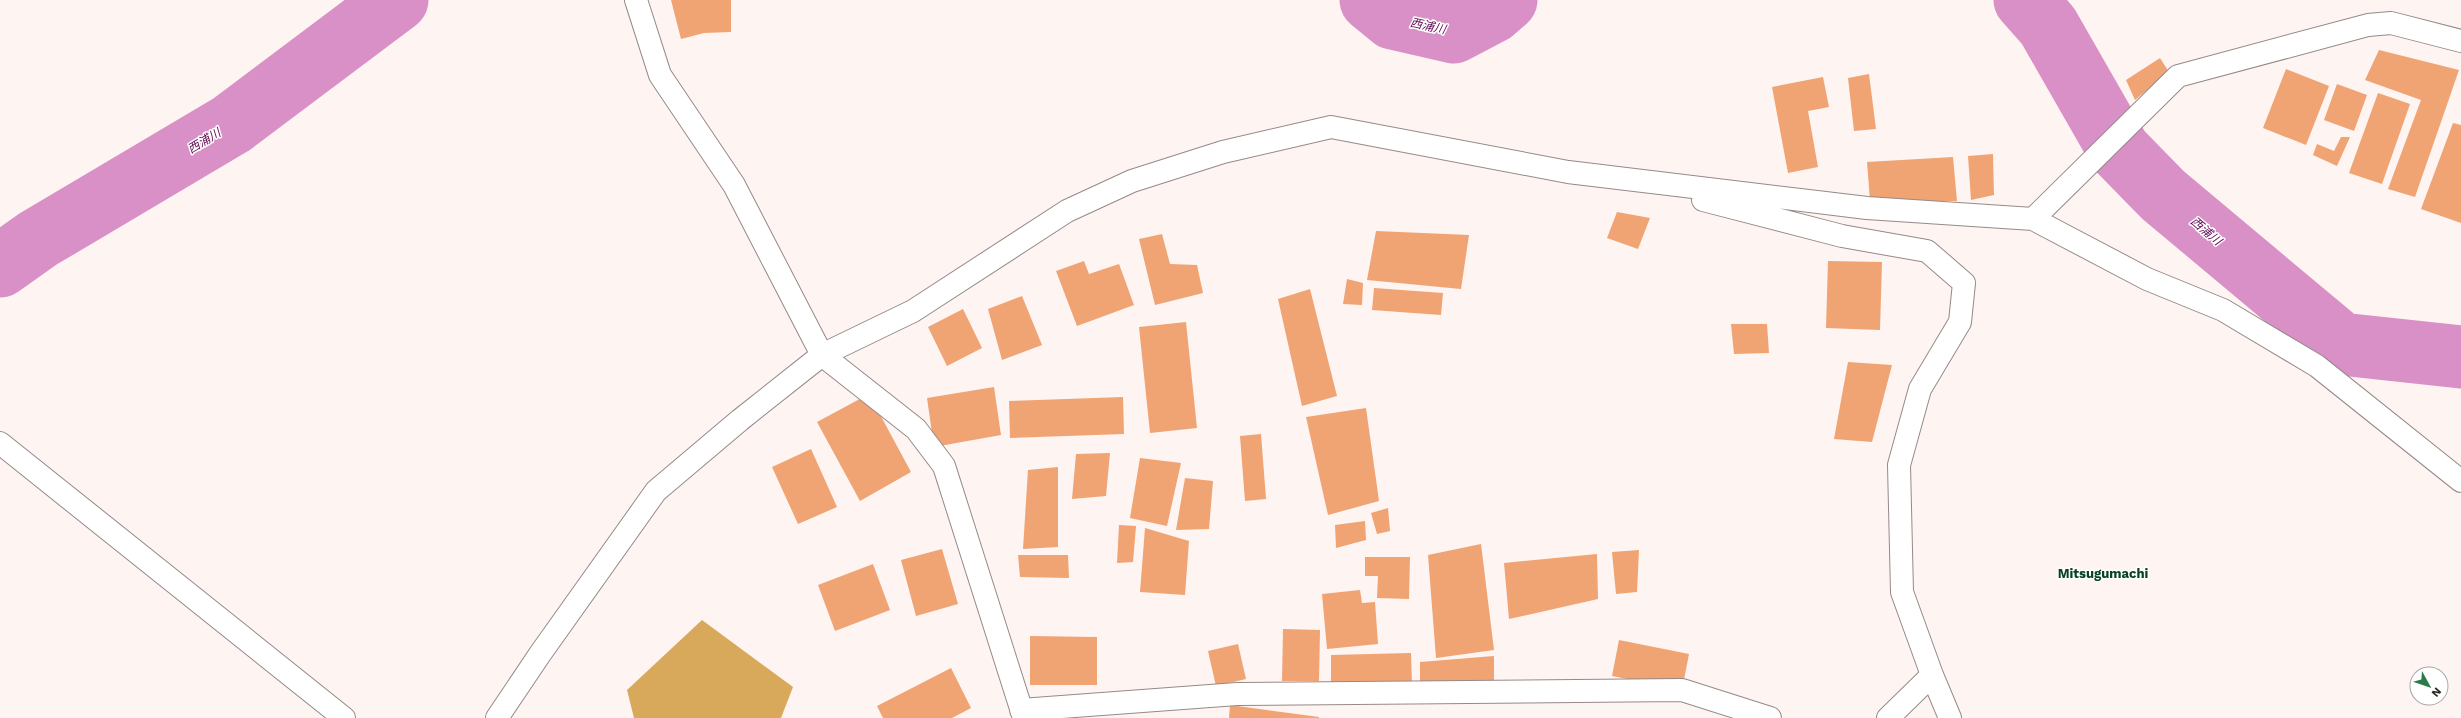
<svg xmlns="http://www.w3.org/2000/svg" width="2461" height="718" viewBox="0 0 2461 718" font-family="'Work Sans','Noto Sans JP',sans-serif">
  <rect width="100%" height="100%" fill="#fef4f2"/>
  <!-- forest -->
  <path fill="#d9a95b" d="M702,620L793,687L781,718H634L627,690Z"/>
  <g fill="none" stroke-linecap="round" stroke-linejoin="round">
    <!-- river -->
    <path stroke="#d890c6" stroke-width="63" d="M1371,0L1393,18L1454,32L1492,12L1506,0
      M2025,0L2048,26L2119,150L2163,195L2341,344L2461,357
      M0,266L38,239L232,124L397,0"/>
  </g>
  <!-- building -->
  <path fill="#f0a373" d="M671,0H731V32L704,33L681,39Z
    M2379,50L2459,70L2415,197L2388,189L2421,100L2365,80Z
    M2160,58L2169,72L2135,100L2126,80Z
    M2286,69L2329,86L2306,145L2263,128Z
    M1869,74L1876,129L1854,131L1848,78Z
    M1823,77L1829,107L1808,111L1818,167L1788,173L1772,87Z
    M2337,84L2367,95L2354,131L2324,120Z
    M2378,93L2410,104L2382,184L2349,173Z
    M2453,123L2461,125V223L2421,209Z
    M2341,137H2350L2337,166L2313,155L2317,144L2334,151Z
    M1993,154L1994,195L1971,200L1968,156Z
    M1953,157L1957,201H1870L1867,162Z
    M1617,212L1650,218L1638,249L1607,238Z
    M1376,231L1469,235L1461,289L1367,280Z
    M1162,234L1170,264L1197,265L1203,293L1155,305L1139,239Z
    M1084,261L1089,274L1119,264L1134,305L1077,326L1056,271Z
    M1828,261L1882,262L1880,330L1826,328Z
    M1347,279L1363,283L1362,305L1343,304Z
    M1374,288L1443,293L1441,315L1372,310Z
    M1310,289L1337,396L1302,406L1278,299Z
    M1022,296L1042,345L1002,360L988,309Z
    M963,309L982,348L947,366L928,327Z
    M1186,322L1197,428L1150,433L1139,327Z
    M1731,324H1767L1769,353L1734,354Z
    M1848,362L1892,365L1872,442L1834,439Z
    M994,387L1001,435L934,447L927,398Z
    M869,394L911,472L860,501L817,422Z
    M1123,397L1124,434L1010,438L1009,401Z
    M1366,408L1379,501L1328,515L1306,417Z
    M1261,434L1266,499L1245,501L1240,436Z
    M811,449L837,507L798,524L772,467Z
    M1110,453L1106,496L1072,499L1076,454Z
    M1140,458L1181,463L1167,526L1130,518Z
    M1058,467V547L1023,549L1028,470Z
    M1185,478L1213,481L1209,529L1176,530Z
    M1388,508L1390,531L1377,534L1371,513Z
    M1365,521L1366,540L1336,548L1335,525Z
    M1119,525L1136,526L1133,562L1117,563Z
    M1145,528L1189,541L1185,595L1140,592Z
    M1481,544L1494,650L1436,658L1428,555Z
    M942,549L958,604L916,616L901,560Z
    M1639,550L1637,592L1616,594L1612,552Z
    M1597,554L1598,599L1509,619L1504,563Z
    M1018,555H1068L1069,578L1020,577Z
    M1365,557H1410L1409,599L1377,598L1378,576H1365Z
    M873,564L890,610L835,631L818,585Z
    M1360,590L1362,603L1375,602L1378,644L1327,649L1322,594Z
    M1283,629L1320,630L1319,681H1282Z
    M1030,636L1097,637V685H1030Z
    M1619,640L1689,654L1682,690L1612,676Z
    M1238,644L1246,679L1216,686L1208,651Z
    M1411,653L1412,684L1331,686V655Z
    M1494,656V680L1420,684V662Z
    M951,668L971,708L952,718H883L877,706Z
    M1230,705L1319,717V718H1229Z"/>
  <g fill="none" stroke-linecap="round" stroke-linejoin="round">
    <!-- street casing -->
    <g stroke="#958a88" stroke-width="24">
      <path id="street" d="M636,0L660,75L734,185L822,355L916,429L944,466L1024,718
        M1703,200L1842,236L1927,251L1964,283L1960,322L1920,389L1899,465L1902,592L1932,675L1950,718
        M2033,219L2178,76L2368,25L2391,23L2461,41
        M0,443L344,718
        M1021,710L1237,694L1682,690L1770,718
        M497,718L540,654L656,491L740,420L822,355L913,311L1067,211L1132,181L1223,152L1331,127L1568,172L1867,208L2033,219L2147,279L2223,310L2317,366L2461,481
        M1888,718L1932,675"/>
    </g>
    <!-- street -->
    <use href="#street" stroke="#fff" stroke-width="22"/>
  </g>
  <g text-anchor="middle" stroke-width="3" stroke-linejoin="round" paint-order="stroke">
    <!-- water labels -->
    <g font-size="12" font-style="italic" fill="#610a53" stroke="#fff">
      <text transform="translate(1428 26) rotate(12)" y="4">西浦川</text>
      <text transform="translate(204 141) rotate(-31)" y="4">西浦川</text>
      <text transform="translate(2206 231) rotate(40)" y="4">西浦川</text>
    </g>
    <!-- quarter labels -->
    <g font-size="13" font-weight="bold" fill="#084323" stroke="#fff">
      <text x="2103" y="578">Mitsugumachi</text>
    </g>
  </g>
  <!-- north arrow -->
  <g transform="translate(2429 686) rotate(130)"><circle r="19" fill="#ffffff" stroke="#aaa8a7"/>
  <path d="M0-3L7 15L0 10L-7 15Z" fill="#2a7a4a"/>
  <text y="-6" font-size="11" font-weight="bold" text-anchor="middle" fill="#2a2524">N</text>
  </g>
</svg>
